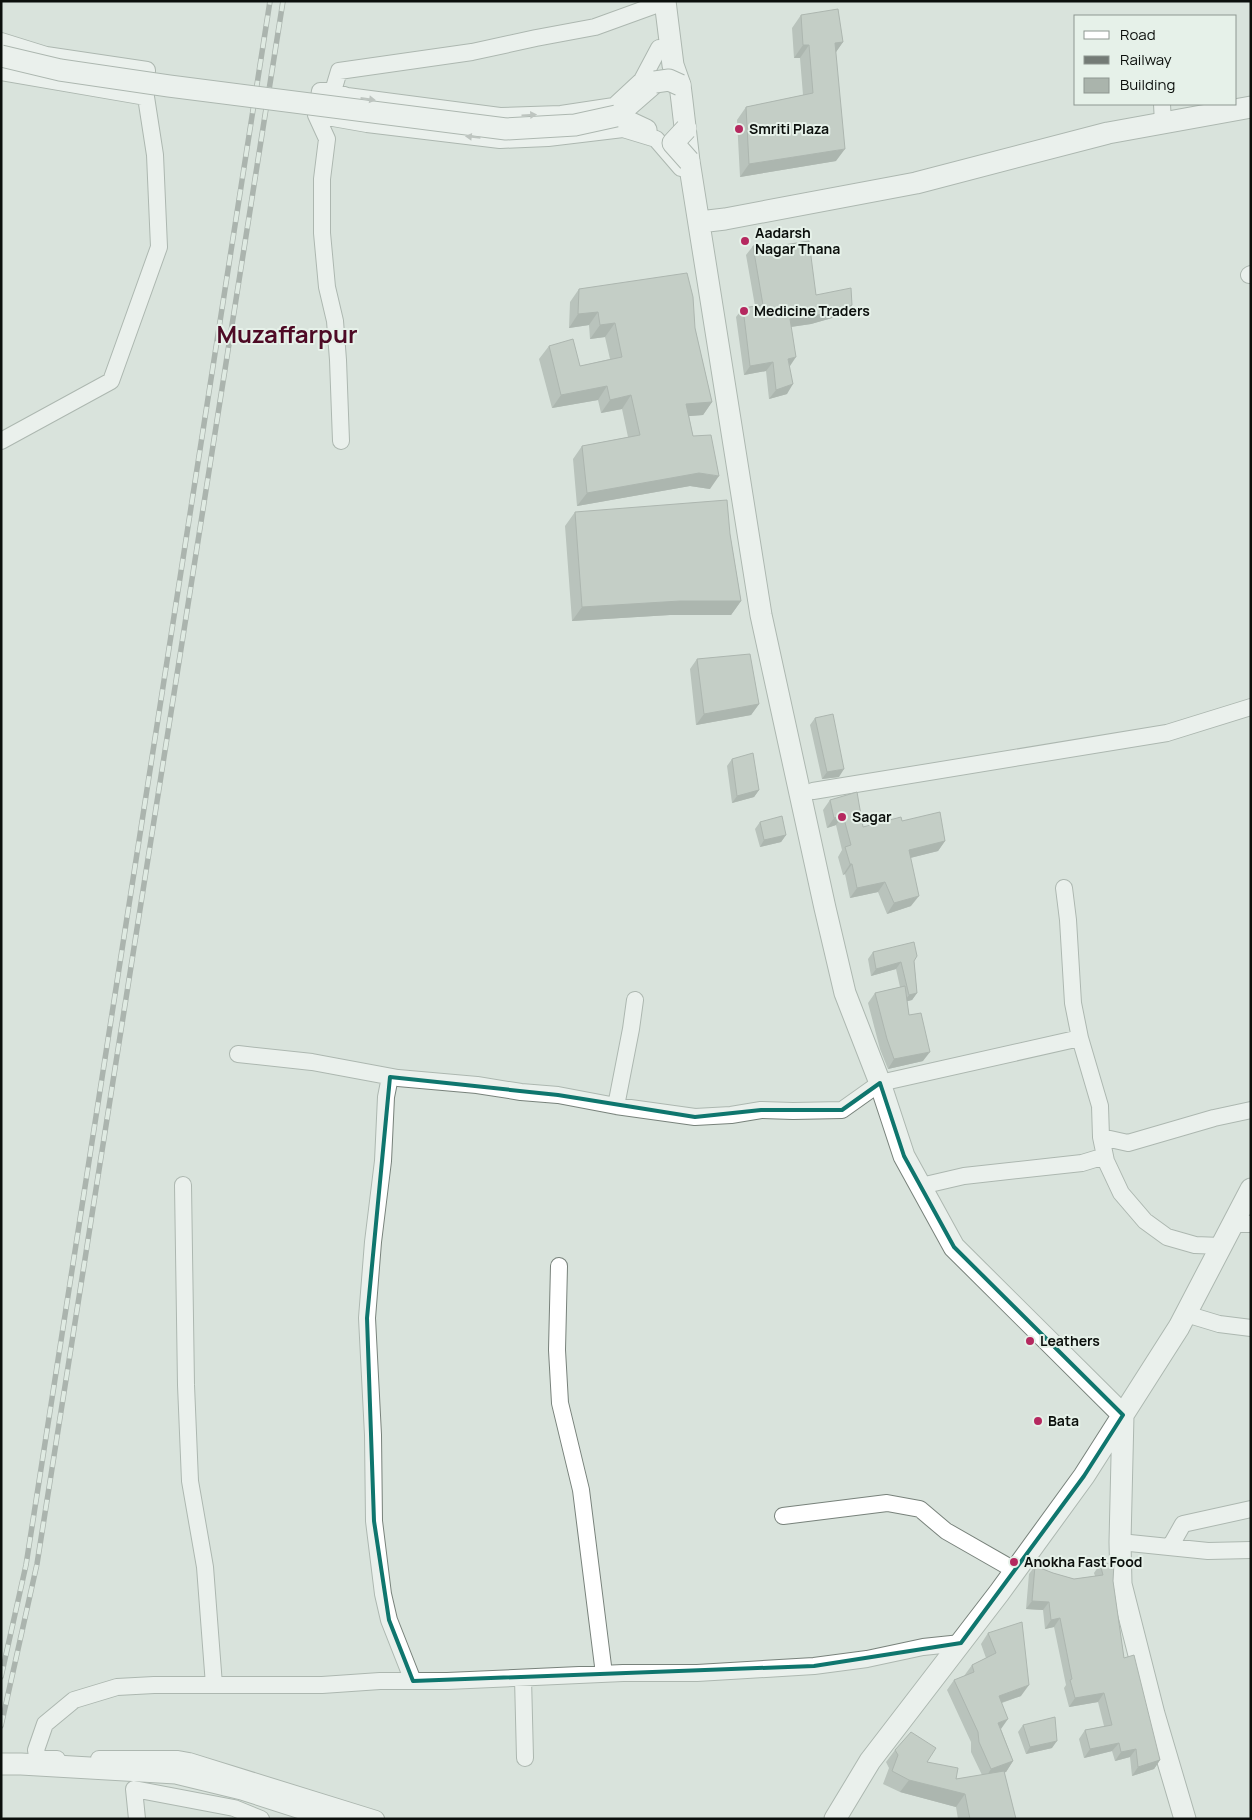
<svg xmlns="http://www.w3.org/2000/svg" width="1252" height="1820" viewBox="0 0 1252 1820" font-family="Manrope,sans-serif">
  <rect width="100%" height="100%" fill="#d9e3dc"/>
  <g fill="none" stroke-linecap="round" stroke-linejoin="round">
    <!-- minor casing -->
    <g stroke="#78827b" stroke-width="18">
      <path id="minor" d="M1,41L46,55L147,70L146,97L155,155L159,247L111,381L1,441
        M659,48L642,80L614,106L561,114L500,116L347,96L333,91H320L316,115L367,124L500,140L548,138L623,129L656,139L681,168
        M1,72L146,97
        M333,91L339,71L472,52L536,38L595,27L653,6
        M1162,104L1163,123
        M316,115L327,139L322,179V233L327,287L335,321L338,360L341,441
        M1249,275L1251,274
        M813,791L1167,733L1251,707
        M1064,888L1068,920L1073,1003L1080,1038L1100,1106L1101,1137L1106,1161L1121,1193L1145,1221L1167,1237L1195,1245L1221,1246
        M238,1054L312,1062L398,1078L477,1085L521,1092L558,1095L616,1106L695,1117L731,1115L761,1110L793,1111L842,1110L880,1083L1080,1038
        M390,1077L386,1097L383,1161L373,1242L367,1318L373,1435L374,1521L383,1594L389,1620L413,1681
        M616,1106L631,1029L635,1000
        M1101,1137L1128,1143L1214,1118L1251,1110
        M183,1185L186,1385L190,1481L205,1567L214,1685
        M921,1186L964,1176L1082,1163L1105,1156
        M1233,1224H1251
        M559,1266L557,1350L560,1403L581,1490L604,1674
        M1186,1314L1219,1324L1251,1328
        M783,1516L887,1503L920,1509L946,1531L1016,1571
        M1120,1542L1208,1551L1251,1550
        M1170,1547L1183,1524L1251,1509
        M523,1678L525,1758
        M57,1759H43L37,1756L36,1750L45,1724L74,1700L117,1687L154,1685H322L380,1681H447L623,1673H697L814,1666L867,1659L923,1647L961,1643
        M99,1759H178L189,1761L376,1819
        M137,1819L134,1789L234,1808L261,1819"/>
    </g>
    <!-- major casing -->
    <g stroke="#78827b" stroke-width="23">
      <path id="major" d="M665,1L673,65L680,85L682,101L689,161L761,615L825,908L845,993L880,1083L904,1156L954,1247L1123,1415L1120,1542L1121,1584L1154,1714L1185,1819
        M646,130L616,116L655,82
        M708,221L725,219L916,183L1108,133L1251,107
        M1,1764H21L176,1773L242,1789L335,1819
        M835,1819L870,1761L999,1593L1084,1476L1179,1327L1251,1189"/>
    </g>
    <!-- minor -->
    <use href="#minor" stroke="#fff" stroke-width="16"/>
    <!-- major -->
    <use href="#major" stroke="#fff" stroke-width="21"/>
    <!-- rail casing -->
    <g stroke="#747b76" stroke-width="5.5">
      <path id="rail" d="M1,1677L26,1565L270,1
        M1,1726L37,1564L283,1"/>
    </g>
    <!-- rail -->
    <use href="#rail" stroke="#e6f1e9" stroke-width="4" stroke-dasharray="11" stroke-linecap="butt"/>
    <!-- major-bridge casing -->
    <g stroke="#78827b" stroke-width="23" stroke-linecap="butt">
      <path id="major-bridge" d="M1,56L60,70L169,86L506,129L575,125L616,116
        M655,82L669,80L680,85
        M686,129L673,143L689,161"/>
    </g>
    <!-- major-bridge -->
    <use href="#major-bridge" stroke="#fff" stroke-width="21"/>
  </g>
  <!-- wall -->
  <path fill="#929b94" d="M801,15L843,42L835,53L836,161L740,177L737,120L746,107L803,95L800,58H794L792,28Z
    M753,246L771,247L816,295L852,305L846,314L811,324L791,327L790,367L787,394L769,399L766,371L744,375L736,317L743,308L755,306L746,255Z
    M579,289L695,328L712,402L703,415L689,416L693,436L710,489L690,486L577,506L573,459L582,446L628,437L622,409L601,413L598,400L552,408L539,359L549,346L580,366L610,359L605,337L590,339L589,325L569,328L570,302Z
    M575,512L730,534L741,601L731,615H670L572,621L565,526Z
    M697,659L759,704L751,715L696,725L690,669Z
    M815,718L839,777L822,779L810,725Z
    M732,759L759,790L754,797L732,803L727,766Z
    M830,800L863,827L902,821L945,841L938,851L910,858L911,906L887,914L878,892L850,898L845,874L843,875L838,857L842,850L836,825L827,828L823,810Z
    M760,822L786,835L781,842L760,847L755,829Z
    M873,952L914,961L917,993L912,1000L907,1001L909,1015L923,1061L888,1069L880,1049L868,1003L875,993L900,987L896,969L871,976L868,959Z
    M1100,1564L1113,1581L1124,1658L1160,1760L1154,1769L1132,1776L1130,1757L1115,1761L1112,1751L1084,1758L1079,1739L1085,1730L1104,1726L1098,1702L1069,1707L1064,1688L1066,1685L1054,1627L1045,1629L1043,1610L1026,1609L1029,1574L1035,1566L1053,1573L1074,1579L1095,1576L1094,1573Z
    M988,1633L1021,1696L1002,1703L1001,1729L1013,1761L1006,1772H1004L1016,1819H958L956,1807L900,1792L883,1784L889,1768L886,1762L895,1750L927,1762L956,1779L982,1775L971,1752V1742L947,1690L954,1680L964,1676L972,1665L986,1658L981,1644Z
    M1023,1725L1052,1748L1026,1754L1018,1732Z"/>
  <!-- shaded-wall -->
  <path fill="#777e78" d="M843,42L834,55L835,43Z
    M803,45H809L800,58H794Z
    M845,149L836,161L740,177L749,164Z
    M852,305L846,314L811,324L783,328L790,319Z
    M598,312L589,325L569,328L578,314Z
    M615,323L605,337L590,339L600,325Z
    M796,357L790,366L788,359Z
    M773,362L766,371L744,375L750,366Z
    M793,384L787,394L769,399L776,390Z
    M607,386L598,400L552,408L561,395Z
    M631,395L622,409L601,413L610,400Z
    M712,402L703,415L677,417L686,404Z
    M699,473L719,476L710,489L690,486L577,506L587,493Z
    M680,601H741L731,615H670L572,621L582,607Z
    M759,704L751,715L696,725L704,714Z
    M844,769L839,777L822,779L827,772Z
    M759,790L754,797L732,803L737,796Z
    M843,815L836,825L827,828L834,818Z
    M786,835L781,842L760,847L764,840Z
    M945,841L938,851L902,860L909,850Z
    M850,864H852L845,874L843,875Z
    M885,882L878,892L850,898L857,888Z
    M919,896L911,906L887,914L894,903Z
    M901,962L896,969L871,976L876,969Z
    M917,993L912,1000L904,1002L909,995Z
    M930,1052L923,1061L888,1069L894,1059Z
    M1032,1601L1049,1602L1043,1610L1026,1609Z
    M1060,1618L1054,1627L1045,1629L1051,1620Z
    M1029,1685L1021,1696L991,1706L999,1696Z
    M1104,1693L1098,1702L1069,1707L1075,1698Z
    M1008,1719L1001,1729L998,1723Z
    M1057,1741L1052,1748L1026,1754L1030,1747Z
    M1119,1743L1112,1751L1084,1758L1090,1749Z
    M1136,1749L1130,1757L1115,1761L1121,1752Z
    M1160,1760L1154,1769L1132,1776L1138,1767Z
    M1013,1761L1006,1772L984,1780L991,1769Z
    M909,1780L965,1794L956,1807L900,1792Z"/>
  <!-- building -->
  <path fill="#aab4ac" stroke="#777e78" d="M838,9L843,42L835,43L845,149L749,164L746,107L813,93L809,45H803L801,15Z
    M809,241L816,295L851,288L852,305L818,315L790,319L796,357L788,359L793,384L776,390L773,362L750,366L743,308L763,305L753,246L770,244L771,247Z
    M687,273L693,297L695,328L712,402L686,404L693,436L711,435L719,476L699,473L587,493L582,446L640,435L631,395L610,400L607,386L561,395L549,346L573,339L580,366L622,357L615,323L600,325L598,312L578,314L579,289Z
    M727,500L730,534L741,601H680L582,607L575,512Z
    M750,654L759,704L704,714L697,659Z
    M833,714L844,769L827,772L815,718Z
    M753,753L759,790L737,796L732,759Z
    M857,792L863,827L901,817L902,821L940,812L945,841L909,850L919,896L894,903L885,882L857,888L852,864H850L845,847L851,845L843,815L834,818L830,800Z
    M782,816L786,835L764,840L760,822Z
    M914,942L917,956L914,961L917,993L909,995L901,962L876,969L873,952Z
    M905,986L909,1015L921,1013L930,1052L894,1059L887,1039L875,993Z
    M1114,1563L1113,1581L1124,1658L1134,1655L1160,1760L1138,1767L1136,1749L1121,1752L1119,1743L1090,1749L1085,1730L1112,1725L1104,1693L1075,1698L1070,1680L1072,1679L1060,1618L1051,1620L1049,1602L1032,1601L1035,1566L1053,1573L1074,1579L1103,1575L1100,1564Z
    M1022,1622L1029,1685L999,1696L1008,1719L998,1723L1013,1761L991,1769L979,1742L978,1732L954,1680L974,1672L972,1665L996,1653L988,1633Z
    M1055,1717L1057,1741L1030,1747L1023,1725Z
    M911,1732L936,1748L927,1762L958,1768L956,1779L1004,1771L1016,1819H970L965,1794L909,1780L892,1771L898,1755L895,1750Z"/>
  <!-- one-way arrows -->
  <defs><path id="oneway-solid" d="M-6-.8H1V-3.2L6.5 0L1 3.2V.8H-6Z" transform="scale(1.25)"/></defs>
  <g fill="#9d9f9e">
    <use href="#oneway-solid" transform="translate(368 99) rotate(8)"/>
    <use href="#oneway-solid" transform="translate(529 115) rotate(-3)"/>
    <use href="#oneway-solid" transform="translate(473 137) rotate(-174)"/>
  </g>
  <!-- marked area -->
  <path d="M0 0H1252V1820H0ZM390,1077L558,1095L695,1117L761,1110H842L880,1083L904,1156L954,1247L1123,1415L1084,1476L961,1643L814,1666L413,1681L389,1620L374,1521L367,1318Z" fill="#d9e3dc" fill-opacity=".55" fill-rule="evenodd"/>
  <path fill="none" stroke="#0f766e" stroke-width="4" stroke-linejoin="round" d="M390,1077L558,1095L695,1117L761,1110H842L880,1083L904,1156L954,1247L1123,1415L1084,1476L961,1643L814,1666L413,1681L389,1620L374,1521L367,1318Z"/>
  <!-- markers -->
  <g fill="#b5285f" stroke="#e6f1e9" stroke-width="2">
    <circle cx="739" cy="129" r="5"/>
    <circle cx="745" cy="241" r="5"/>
    <circle cx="744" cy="311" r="5"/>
    <circle cx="842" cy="817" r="5"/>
    <circle cx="1030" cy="1341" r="5"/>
    <circle cx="1038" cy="1421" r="5"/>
    <circle cx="1014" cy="1562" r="5"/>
  </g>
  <g text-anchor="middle" stroke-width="4" stroke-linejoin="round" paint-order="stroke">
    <!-- poi labels -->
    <g font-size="14" font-weight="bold" fill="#0b0f0c" stroke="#e6f1e9" text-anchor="start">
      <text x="749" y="134">Smriti Plaza</text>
      <text x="755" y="238">Aadarsh<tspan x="755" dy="16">Nagar Thana</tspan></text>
      <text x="754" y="316">Medicine Traders</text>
      <text x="852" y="822">Sagar</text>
      <text x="1040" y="1346">Leathers</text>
      <text x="1048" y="1426">Bata</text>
      <text x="1024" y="1567">Anokha Fast Food</text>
    </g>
    <!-- town labels -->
    <g font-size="24" font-weight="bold" fill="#4e0a25" stroke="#e6f1e9">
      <text x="287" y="343">Muzaffarpur</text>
    </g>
  </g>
  <!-- border -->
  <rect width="1252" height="1820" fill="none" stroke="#0b0f0c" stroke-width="5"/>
  <!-- legend -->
  <rect x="1074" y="15" width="162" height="90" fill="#e6f1e9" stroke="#8e9791"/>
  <rect x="1084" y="31" width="25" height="8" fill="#ffffff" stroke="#8e9791"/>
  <text x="1120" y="40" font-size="15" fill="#0b0f0c">Road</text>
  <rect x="1084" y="56" width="25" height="8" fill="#747b76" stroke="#8e9791"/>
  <text x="1120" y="65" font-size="15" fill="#0b0f0c">Railway</text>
  <rect x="1084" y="78" width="25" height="15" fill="#aab4ac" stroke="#8e9791"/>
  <text x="1120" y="90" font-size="15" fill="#0b0f0c">Building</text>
</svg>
